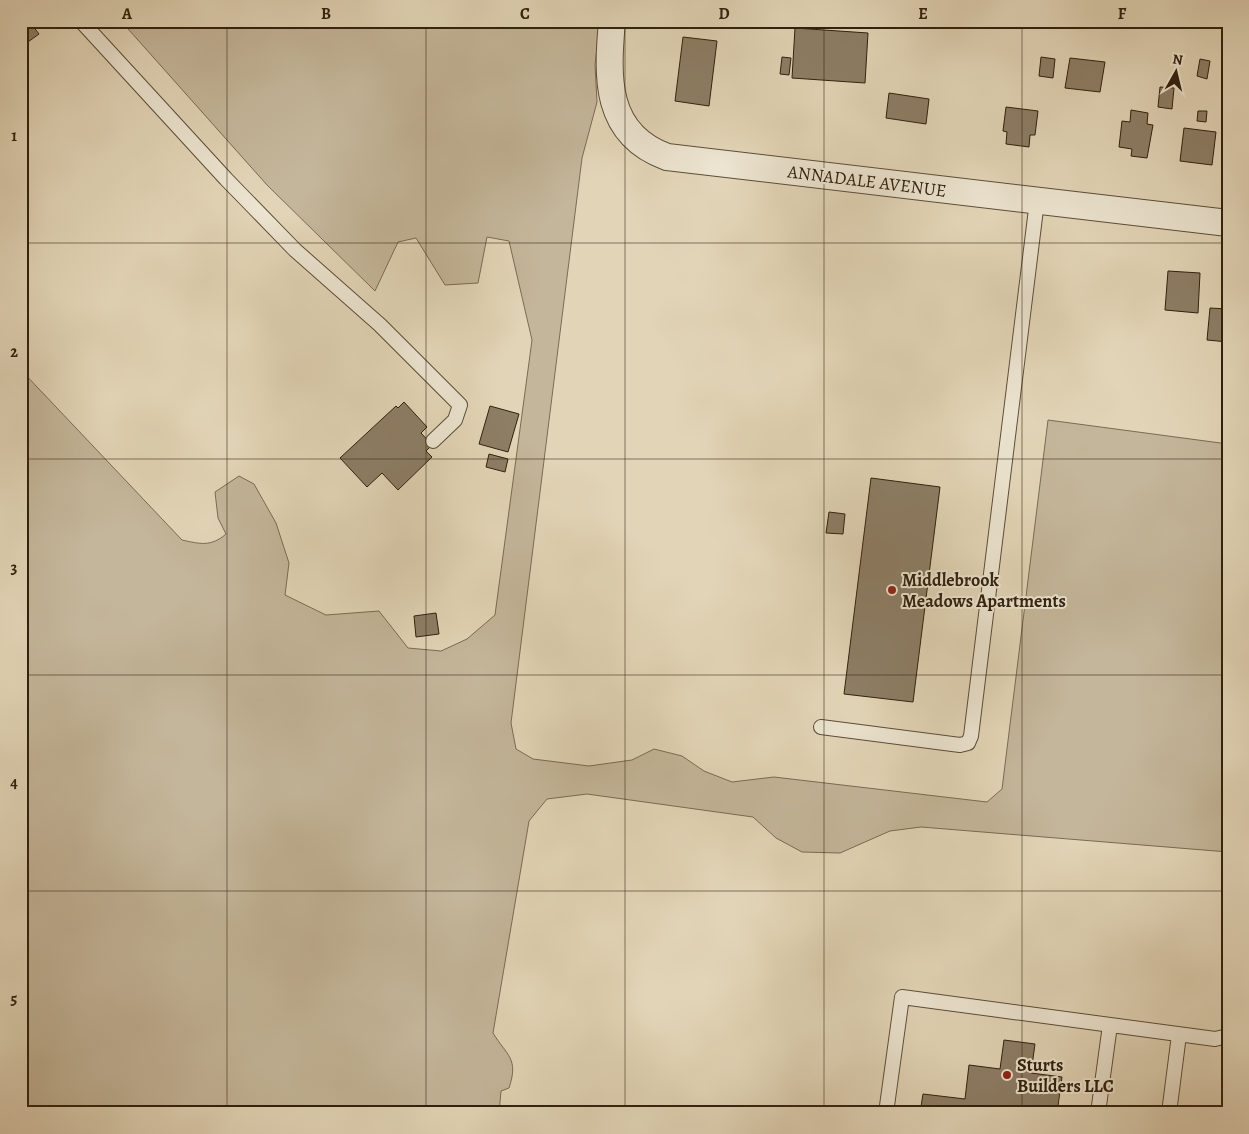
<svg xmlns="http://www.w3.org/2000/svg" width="1249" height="1134" viewBox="0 0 1249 1134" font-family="Alegreya,serif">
  <rect width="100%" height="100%" fill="#e2d5b7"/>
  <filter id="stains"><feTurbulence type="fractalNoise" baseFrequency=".004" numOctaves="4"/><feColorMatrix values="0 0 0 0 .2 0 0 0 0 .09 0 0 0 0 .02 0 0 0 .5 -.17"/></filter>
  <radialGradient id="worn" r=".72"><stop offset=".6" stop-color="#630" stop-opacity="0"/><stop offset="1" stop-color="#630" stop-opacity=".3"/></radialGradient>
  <!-- green -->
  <path fill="#c4b69a" stroke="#7a6b54" d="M121,21H600L595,65L597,102L582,158L511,723L516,749L533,759L589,766L632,760L654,749L682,756L704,771L732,782L774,777L987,802L1002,789L1048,420L1228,444V852L921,827L890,831L840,853L802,852L776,838L753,817L587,794L547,799L529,821L493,1033C507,1056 519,1058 509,1088L501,1091L499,1113H21V370L182,540C200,544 211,547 226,534L218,518L215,492L239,476L254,484L276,523L289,563L285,595L326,615L379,611L408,648L441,651L467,639L495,615L532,340L509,241L487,237L478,283L445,285L416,238L398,242L375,291L267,185Z"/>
  <!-- building -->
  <path fill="#8d7e66" stroke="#30200e" d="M21,21H29L39,34L21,47Z
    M795,28L868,33L865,83L792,78Z
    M683,37L717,41L709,106L675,101Z
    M782,57L791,58L789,75L780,74Z
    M1041,57L1055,59L1053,78L1039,76Z
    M1070,58L1105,62L1100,92L1065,88Z
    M1200,59L1210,61L1207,79L1197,76Z
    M1160,87L1174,88L1172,109L1158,107Z
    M889,93L929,99L926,124L886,118Z
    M1006,107L1038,111L1035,135H1030L1029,147L1006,144L1007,132L1003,131Z
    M1131,110L1148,113L1147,124L1153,125L1147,158L1131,156L1132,149L1119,147L1122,121L1130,122Z
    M1198,111H1207L1206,122L1197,121Z
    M1184,128L1216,132L1212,165L1180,161Z
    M1168,271L1200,273L1198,313L1165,310Z
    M1210,308L1228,309V342L1207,340Z
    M404,402L427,427L421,433L432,445L426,451L432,457L398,490L382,473L367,487L340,458L396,406L398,408Z
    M490,406L519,414L508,452L479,444Z
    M489,454L508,459L505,472L486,467Z
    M871,478L940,487L913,702L844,694Z
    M829,512L845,514L843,534L826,533Z
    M436,613L439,634L416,637L414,616Z
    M1004,1040L1035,1044L1031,1073L1062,1077L1057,1113H920L923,1094L965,1099L969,1065L1000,1069Z"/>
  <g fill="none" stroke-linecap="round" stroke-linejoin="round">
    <!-- lane casing -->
    <g stroke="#5c4d38" stroke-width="16">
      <path id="lane" d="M81,21L226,179L295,250L380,325L460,405L455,420L433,441
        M821,727L960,745L968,743L971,736L1037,201
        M886,1113L902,997L1215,1039L1228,1036
        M1098,1113L1110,1025
        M1169,1113L1179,1035"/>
    </g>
    <!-- street casing -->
    <g stroke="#5c4d38" stroke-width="28">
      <path id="street" d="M612,21C607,77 604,134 667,157L1228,223"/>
    </g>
    <!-- lane -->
    <use href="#lane" stroke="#ece4d0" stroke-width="14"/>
    <!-- street -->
    <use href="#street" stroke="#ece4d0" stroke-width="26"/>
  </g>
  <!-- grid -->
  <path fill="none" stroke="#30200e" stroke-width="1" stroke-opacity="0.55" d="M227,21V1113M426,21V1113M625,21V1113M824,21V1113M1022,21V1113M21,243H1228M21,459H1228M21,675H1228M21,891H1228"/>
  <!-- markers -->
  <g fill="#8f2418" stroke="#ece4d0" stroke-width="2">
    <circle cx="892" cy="590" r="5"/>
    <circle cx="1007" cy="1075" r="5"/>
  </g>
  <g text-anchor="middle" stroke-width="4" stroke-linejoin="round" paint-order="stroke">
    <!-- street labels -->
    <g font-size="18" fill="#30200e" stroke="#ece4d0">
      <text transform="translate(867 181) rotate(7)" y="6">ANNADALE AVENUE</text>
    </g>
    <!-- poi labels -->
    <g font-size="18" font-weight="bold" fill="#30200e" stroke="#ece4d0" text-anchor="start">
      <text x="902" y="586">Middlebrook<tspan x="902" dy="21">Meadows Apartments</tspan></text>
      <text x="1017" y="1071">Sturts<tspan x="1017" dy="21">Builders LLC</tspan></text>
    </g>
  </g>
  <!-- margin -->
  <rect width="1249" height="1134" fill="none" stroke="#e2d5b7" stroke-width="55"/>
  <!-- north arrow -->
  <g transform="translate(1176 72) rotate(8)" stroke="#ece4d0" stroke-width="4" paint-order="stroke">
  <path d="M0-4L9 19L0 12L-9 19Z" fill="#30200e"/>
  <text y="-8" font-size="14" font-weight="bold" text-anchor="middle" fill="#30200e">N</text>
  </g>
  <rect x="28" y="28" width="1194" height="1078" fill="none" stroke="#30200e" stroke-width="2"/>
  <g font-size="16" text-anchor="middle" font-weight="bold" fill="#30200e">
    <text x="127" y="19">A</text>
    <text x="326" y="19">B</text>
    <text x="525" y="19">C</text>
    <text x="724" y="19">D</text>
    <text x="923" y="19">E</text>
    <text x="1122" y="19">F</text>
    <text x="14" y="141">1</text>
    <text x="14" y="357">2</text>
    <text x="14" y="573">3</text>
    <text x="14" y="788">4</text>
    <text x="14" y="1004">5</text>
  </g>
  <rect width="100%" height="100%" filter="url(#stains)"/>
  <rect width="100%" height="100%" fill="url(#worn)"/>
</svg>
